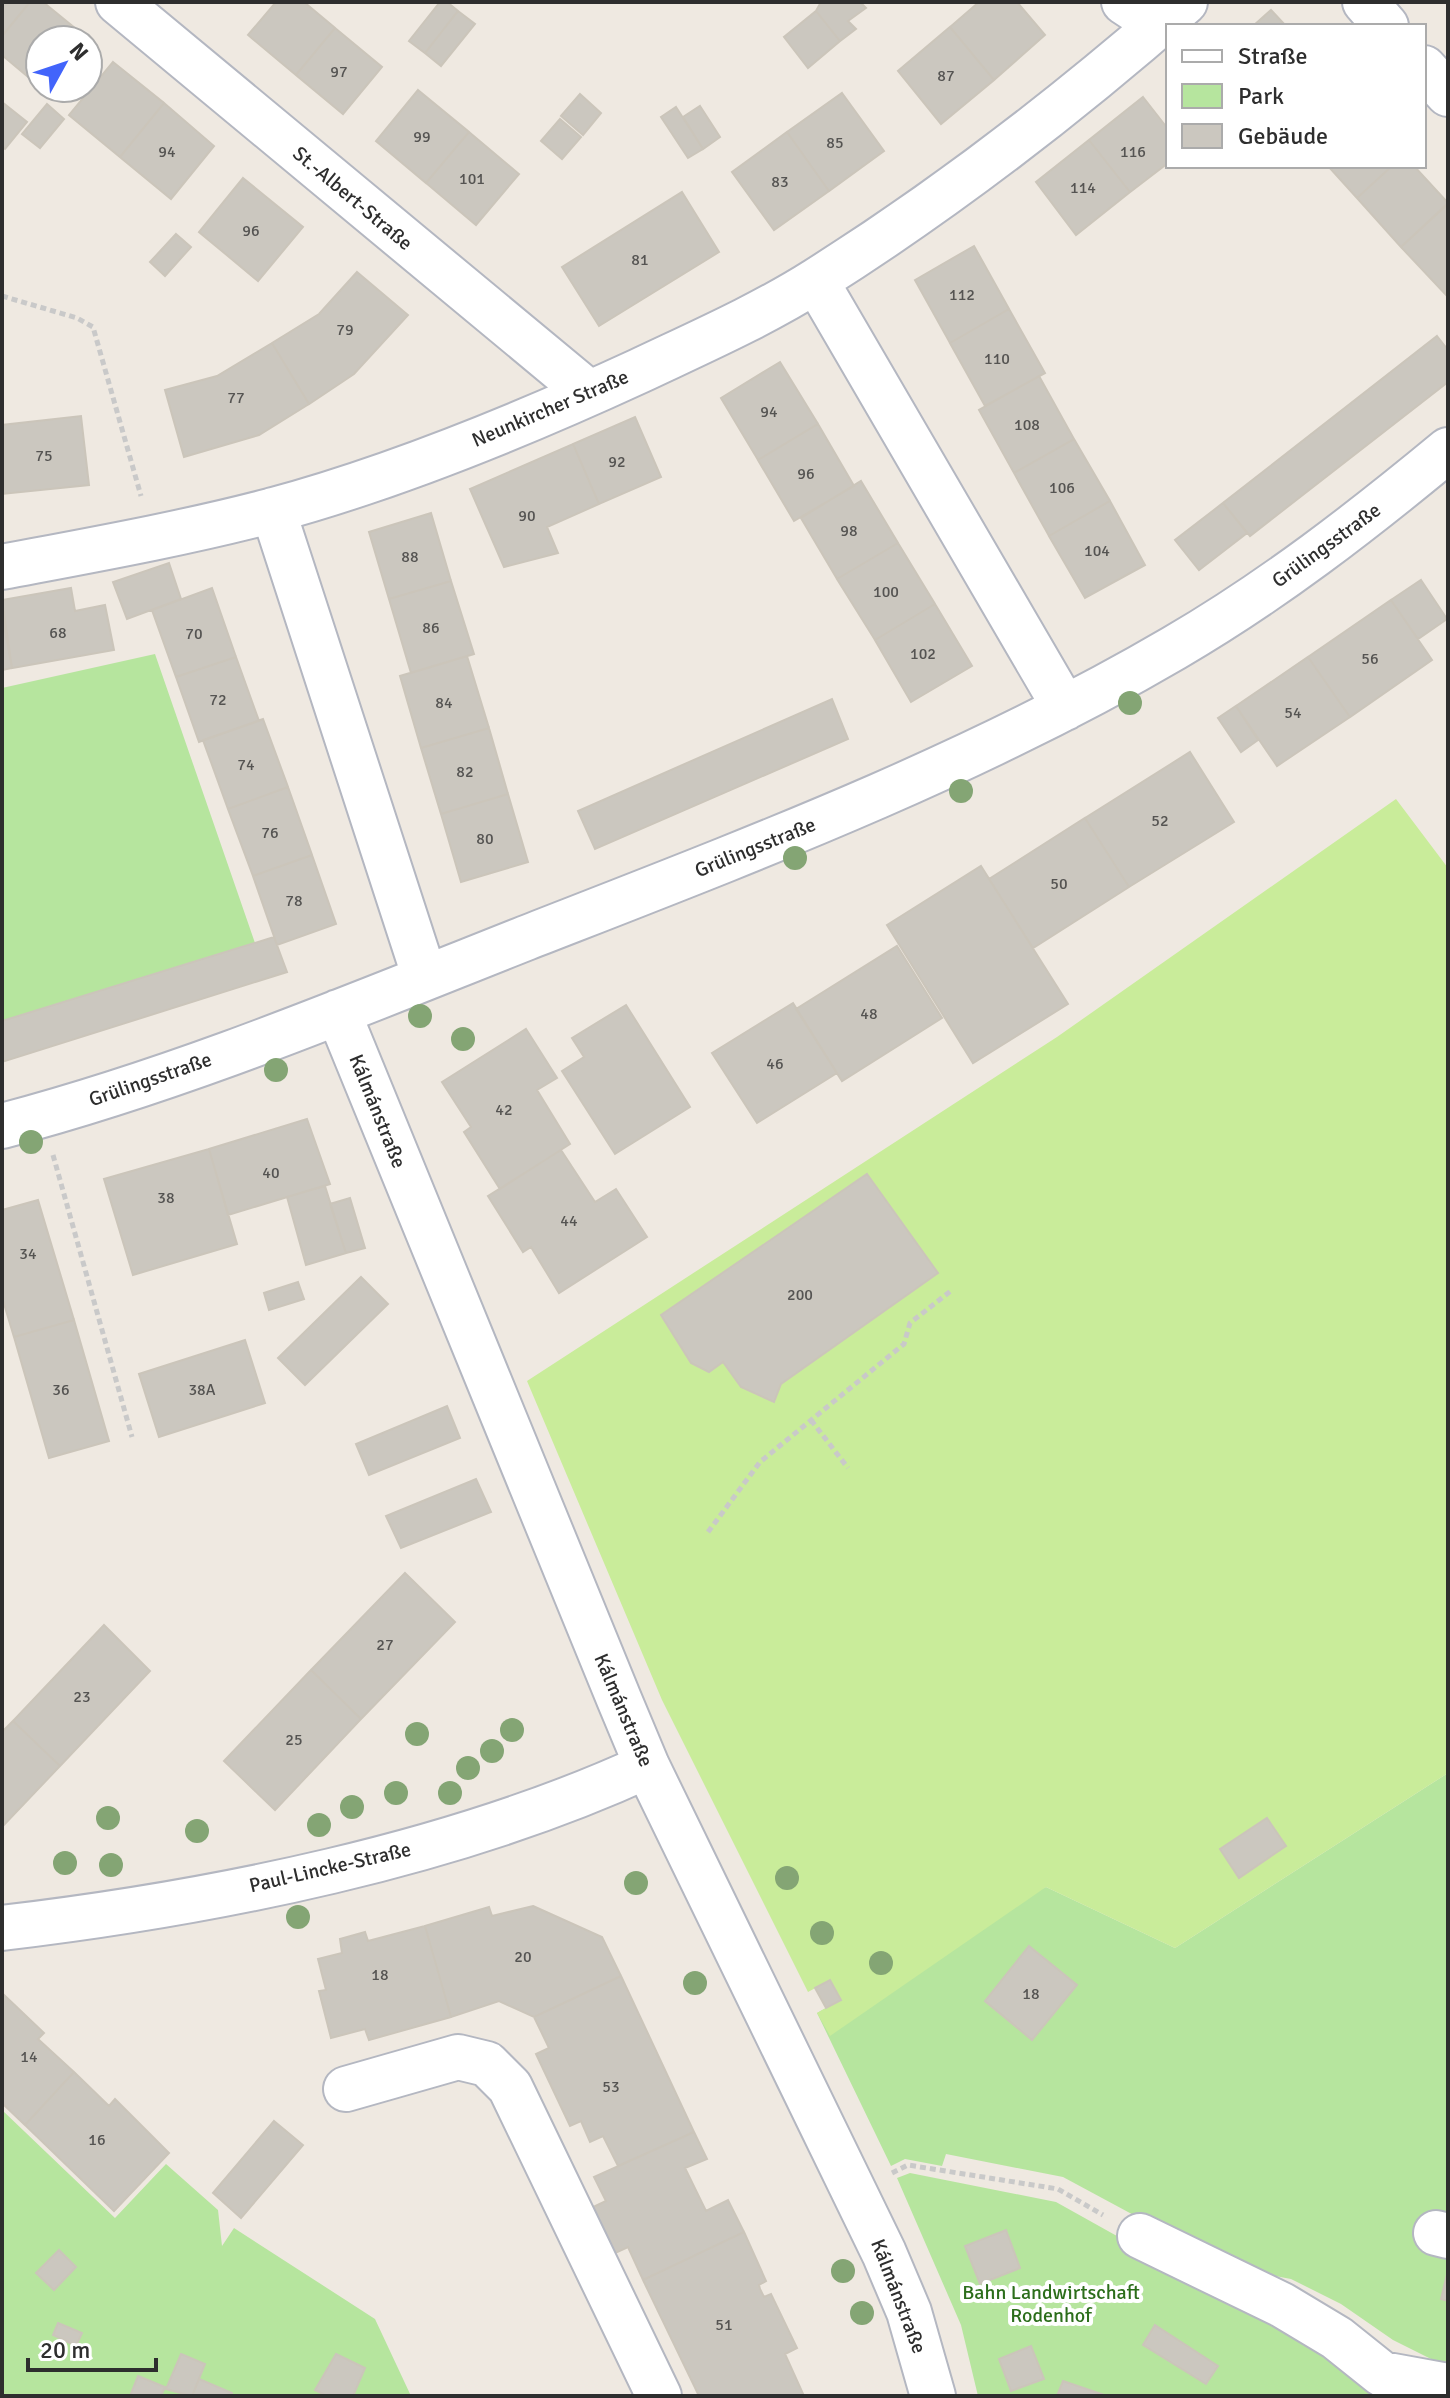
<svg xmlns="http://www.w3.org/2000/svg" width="1450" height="2398" viewBox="0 0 1450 2398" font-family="Signika,sans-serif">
  <rect width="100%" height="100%" fill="#efe9e1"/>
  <!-- green -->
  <path fill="#b6e59e" d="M155,654L255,943L2,1021V688Z
    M1448,1773V2363L1433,2360L1393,2340L1341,2304L1291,2279L1232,2268L1063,2177L946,2154L942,2166L905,2159L891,2166L817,2013L840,2000L830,1980L1046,1887L1175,1948Z
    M2,2110L115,2218L166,2164L218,2210L222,2246L234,2228L375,2319L411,2396H2Z
    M910,2173L1056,2202L1219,2293L1419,2396H978L961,2325L897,2178Z"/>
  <!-- pitch -->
  <path fill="#c9ec9a" d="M1396,799L1448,868V1773L1175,1948L1046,1887L830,2036L817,2013L840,2000L830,1980L808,1992L662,1700L527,1381L1057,1037Z"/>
  <!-- building -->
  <path fill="#cbc7bf" stroke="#cbc5ba" stroke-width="2" d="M2,2H30L2,36Z
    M30,2H43L76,29L67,40H40V72L33,81L2,55V36Z
    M276,2H304L335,28L296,75L248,35Z
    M440,2H447L458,11L425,53L409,41Z
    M821,2H860L866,8L848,21L856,29L840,41L816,11Z
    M979,2H1017L1045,35L994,80L950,27Z
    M1271,10L1286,26H1253Z
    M458,11L475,24L441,66L425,53Z
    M816,11L840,41L808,68L784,37Z
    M950,27L994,80L941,124L898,71Z
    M335,28L382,67L343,114L296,75Z
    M113,62L164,103L120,157L69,115Z
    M418,90L469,132L426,183L376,141Z
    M842,93L884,151L829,191L787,132Z
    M580,94L601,113L583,135L561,116Z
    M1143,97L1168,129V163L1130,192L1089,140Z
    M2,102L27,122L5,149L2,147Z
    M164,103L214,146L171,199L120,157Z
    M47,104L64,119L40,148L22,134Z
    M700,106L720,137L703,149L683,117Z
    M676,107L703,149L688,158L661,117Z
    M560,119L581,137L562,159L541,141Z
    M469,132L519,174L476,225L426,183Z
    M787,132L829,191L774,230L732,172Z
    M1089,140L1130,192L1076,235L1036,182Z
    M1328,166H1392L1357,198Z
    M1392,166H1414L1448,203L1401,247L1357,198Z
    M243,178L303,227L258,281L199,232Z
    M682,192L719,252L599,326L562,267Z
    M1448,204V292L1446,295L1401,247Z
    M176,234L191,247L165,276L150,262Z
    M974,246L1009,309L950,343L915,280Z
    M357,272L408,315L354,374L309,404L272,343L319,314Z
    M1009,309L1045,373L985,406L950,343Z
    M1437,336L1448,350V382L1250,536L1223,503Z
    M272,343L309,404L259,435L184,457L165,390L217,376Z
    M780,362L818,424L758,460L721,398Z
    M1039,376L1074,439L1014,473L979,410Z
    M81,416L89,485L2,494V425Z
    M635,417L661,477L599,504L573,444Z
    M818,424L854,486L794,521L758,460Z
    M1074,439L1110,501L1049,536L1014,473Z
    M573,444L599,504L547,527L558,553L504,567L470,489Z
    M861,481L898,543L837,579L801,518Z
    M1110,501L1145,565L1085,598L1049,536Z
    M1223,503L1247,533L1199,570L1175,540Z
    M431,513L451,581L389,599L369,532Z
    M898,543L935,604L875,640L837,579Z
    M169,563L181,599L127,619L113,582Z
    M1421,580L1447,619L1418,639L1391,600Z
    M451,581L474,654L411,673L389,599Z
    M71,588L75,611L105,605L114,650L12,668L2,600Z
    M212,588L236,657L176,677L152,610Z
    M1391,600L1432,660L1350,717L1308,657Z
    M935,604L972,666L911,702L875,640Z
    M2,614L12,668L2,670Z
    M467,656L489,728L421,748L400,676Z
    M236,657L259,721L199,742L176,677Z
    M1308,657L1350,717L1277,766L1236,706Z
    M832,699L848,739L595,849L578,811Z
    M1236,706L1258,740L1241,752L1218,718Z
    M263,719L288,787L228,809L203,740Z
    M489,728L508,794L441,814L421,748Z
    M1190,752L1234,822L1129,887L1085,818Z
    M288,787L312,855L253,876L228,809Z
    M508,794L528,862L461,882L441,814Z
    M1085,818L1129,887L1033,948L989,879Z
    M312,855L336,924L277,945L253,876Z
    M981,866L1068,1004L973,1063L887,925Z
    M274,937L287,972L2,1062V1021Z
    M897,946L942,1018L842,1081L796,1009Z
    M793,1003L837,1073L757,1123L712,1053Z
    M626,1005L690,1107L615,1154L562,1071L584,1057L572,1038Z
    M526,1029L557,1078L537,1090L570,1144L500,1189L464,1132L471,1127L442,1082Z
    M307,1119L330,1184L228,1215L209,1149Z
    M209,1149L237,1244L133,1275L104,1179Z
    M561,1150L595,1202L616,1189L647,1237L559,1293L531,1247L523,1252L488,1196Z
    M867,1174L938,1273L781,1384L774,1402L741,1387L723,1362L709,1372L691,1363L661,1315Z
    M325,1186L346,1253L306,1265L287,1197Z
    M350,1198L365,1248L346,1253L330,1204Z
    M38,1200L74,1320L14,1337L2,1297V1210Z
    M361,1277L388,1304L305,1385L278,1358Z
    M298,1282L304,1299L269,1310L264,1293Z
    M74,1320L109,1441L49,1458L14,1337Z
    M245,1340L265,1403L159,1437L139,1374Z
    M447,1406L460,1438L369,1475L356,1444Z
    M476,1479L491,1512L401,1548L386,1516Z
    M405,1573L455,1622L361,1719L311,1670Z
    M104,1625L150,1671L60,1766L13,1721Z
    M311,1670L361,1719L275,1810L224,1761Z
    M13,1721L60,1766L2,1827V1732Z
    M1267,1818L1286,1846L1239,1878L1220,1849Z
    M533,1906L602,1937L621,1976L534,2017L499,2001L451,2017L425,1926L489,1907L492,1916Z
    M425,1926L451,2017L369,2040L365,2029L331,2038L319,1991L326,1990L318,1959L342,1953L340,1939L365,1932L368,1941Z
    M1029,1946L1077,1985L1032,2040L985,2001Z
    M621,1976L694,2132L618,2166L603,2136L590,2142L581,2121L570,2126L536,2054L549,2048L534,2017Z
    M830,1980L841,2000L826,2008L815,1988Z
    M2,1993L44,2033L38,2039L74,2072L25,2125L2,2103Z
    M74,2072L109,2106L115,2099L169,2153L114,2211L25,2125Z
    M274,2121L303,2145L241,2218L213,2193Z
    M694,2132L707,2159L685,2168L706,2211L728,2200L744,2232L643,2280L628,2247L611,2255L589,2209L606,2201L594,2177Z
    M1006,2230L1020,2268L980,2284L965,2246Z
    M744,2232L766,2281L759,2285L760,2289L764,2297L771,2294L797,2348L785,2354L804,2396H699L643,2280Z
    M59,2250L76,2267L54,2290L36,2273Z
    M1448,2270V2301L1441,2299Z
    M58,2323L82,2333L76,2346L53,2335Z
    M1155,2325L1218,2366L1206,2384L1143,2345Z
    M1031,2346L1044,2379L1011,2391L999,2359Z
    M181,2354L205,2364L192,2396L166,2389Z
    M336,2354L365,2368L353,2396H327L315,2390Z
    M138,2376L165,2387L161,2396H130Z
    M199,2379L232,2393L231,2396H192Z
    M1063,2381L1107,2396H1057Z"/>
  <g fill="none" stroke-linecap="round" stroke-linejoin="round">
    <!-- minor casing -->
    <g stroke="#b4b7c1" stroke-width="48">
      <path id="minor" d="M118,2L589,393
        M1124,2L1159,25
        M1365,2L1386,26
        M1424,68L1448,94
        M816,281L1065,708
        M273,510L425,978
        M2,567C92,550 182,534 270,511C393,478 524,424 639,371C698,343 762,315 817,280C947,198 1070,103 1185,2
        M338,1012L619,1699L647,1766L884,2253L909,2312L933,2396
        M2,1126C181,1079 354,1006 526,938C746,852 969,768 1174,648C1272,591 1361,522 1448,450
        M2,1928C213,1903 454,1855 647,1766
        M346,2089L458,2057L487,2064L510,2087L659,2396
        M1436,2233L1448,2236
        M1140,2236L1282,2305L1337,2338L1382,2374L1448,2386"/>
    </g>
    <!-- path -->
    <path stroke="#c9c9c9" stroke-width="5" stroke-dasharray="6 4" stroke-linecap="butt" d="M2,296L77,318L93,327L141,496
      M53,1155L132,1437
      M811,1420L848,1468
      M708,1532L760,1462L904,1344L910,1323L952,1290
      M892,2173L908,2165L1058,2189L1103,2215"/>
    <!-- minor -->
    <use href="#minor" stroke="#fff" stroke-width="44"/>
  </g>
  <!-- trees -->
  <g fill="#84a574">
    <circle cx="1130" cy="703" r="12"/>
    <circle cx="961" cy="791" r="12"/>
    <circle cx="795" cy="858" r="12"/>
    <circle cx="420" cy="1016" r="12"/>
    <circle cx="463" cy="1039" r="12"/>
    <circle cx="276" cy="1070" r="12"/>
    <circle cx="31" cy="1142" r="12"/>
    <circle cx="512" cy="1730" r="12"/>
    <circle cx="417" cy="1734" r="12"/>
    <circle cx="492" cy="1751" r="12"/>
    <circle cx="468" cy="1768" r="12"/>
    <circle cx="396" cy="1793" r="12"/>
    <circle cx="450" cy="1793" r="12"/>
    <circle cx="352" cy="1807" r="12"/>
    <circle cx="108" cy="1818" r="12"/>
    <circle cx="319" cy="1825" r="12"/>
    <circle cx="197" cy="1831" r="12"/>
    <circle cx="65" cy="1863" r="12"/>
    <circle cx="111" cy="1865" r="12"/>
    <circle cx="787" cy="1878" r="12"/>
    <circle cx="636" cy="1883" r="12"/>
    <circle cx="298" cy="1917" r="12"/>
    <circle cx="822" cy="1933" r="12"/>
    <circle cx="881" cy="1963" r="12"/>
    <circle cx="695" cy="1983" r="12"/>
    <circle cx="843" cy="2271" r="12"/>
    <circle cx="862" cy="2313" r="12"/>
  </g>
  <g text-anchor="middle" stroke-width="8" stroke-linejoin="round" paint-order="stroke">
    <!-- number labels -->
    <g font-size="16" fill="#555452">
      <text x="339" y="77">97</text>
      <text x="946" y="81">87</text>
      <text x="422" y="142">99</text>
      <text x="835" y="148">85</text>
      <text x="167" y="157">94</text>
      <text x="1133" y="157">116</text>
      <text x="472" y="184">101</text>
      <text x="780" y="187">83</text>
      <text x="1083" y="193">114</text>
      <text x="251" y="236">96</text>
      <text x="640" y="265">81</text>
      <text x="962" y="300">112</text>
      <text x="345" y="335">79</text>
      <text x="997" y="364">110</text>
      <text x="236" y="403">77</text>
      <text x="769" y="417">94</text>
      <text x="1027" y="430">108</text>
      <text x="44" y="461">75</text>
      <text x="617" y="467">92</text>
      <text x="806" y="479">96</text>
      <text x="1062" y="493">106</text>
      <text x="527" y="521">90</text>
      <text x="849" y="536">98</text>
      <text x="1097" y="556">104</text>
      <text x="410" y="562">88</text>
      <text x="886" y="597">100</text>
      <text x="431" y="633">86</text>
      <text x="58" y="638">68</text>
      <text x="194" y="639">70</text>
      <text x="923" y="659">102</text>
      <text x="1370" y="664">56</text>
      <text x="218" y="705">72</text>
      <text x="444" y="708">84</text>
      <text x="1293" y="718">54</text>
      <text x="246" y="770">74</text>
      <text x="465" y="777">82</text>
      <text x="1160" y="826">52</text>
      <text x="270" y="838">76</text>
      <text x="485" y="844">80</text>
      <text x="1059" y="889">50</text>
      <text x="294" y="906">78</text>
      <text x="869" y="1019">48</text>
      <text x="775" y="1069">46</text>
      <text x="504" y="1115">42</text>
      <text x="271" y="1178">40</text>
      <text x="166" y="1203">38</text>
      <text x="569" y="1226">44</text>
      <text x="28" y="1259">34</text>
      <text x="800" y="1300">200</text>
      <text x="61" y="1395">36</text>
      <text x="202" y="1395">38A</text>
      <text x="385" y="1650">27</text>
      <text x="82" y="1702">23</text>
      <text x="294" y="1745">25</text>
      <text x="523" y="1962">20</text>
      <text x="380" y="1980">18</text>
      <text x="1031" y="1999">18</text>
      <text x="29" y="2062">14</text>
      <text x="611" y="2092">53</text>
      <text x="97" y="2145">16</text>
      <text x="724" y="2330">51</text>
    </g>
    <!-- street labels -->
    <g font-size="20" fill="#2e2e2e" stroke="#fff">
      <text transform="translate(353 198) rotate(40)" y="7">St.-Albert-Straße</text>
      <text transform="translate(550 408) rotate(-23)" y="7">Neunkircher Straße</text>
      <text transform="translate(1326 545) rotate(-36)" y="7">Grülingsstraße</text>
      <text transform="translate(755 847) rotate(-22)" y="7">Grülingsstraße</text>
      <text transform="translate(150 1079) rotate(-19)" y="7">Grülingsstraße</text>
      <text transform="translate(378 1111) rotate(68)" y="7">Kálmánstraße</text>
      <text transform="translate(624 1710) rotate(67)" y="7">Kálmánstraße</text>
      <text transform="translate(330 1867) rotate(-13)" y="7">Paul-Lincke-Straße</text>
      <text transform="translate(899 2296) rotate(69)" y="7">Kálmánstraße</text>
    </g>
    <!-- park labels -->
    <g font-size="20" fill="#2c6e1b" stroke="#fff">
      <text x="1051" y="2299">Bahn Landwirtschaft<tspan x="1051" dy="23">Rodenhof</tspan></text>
    </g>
  </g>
  <!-- border -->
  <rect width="1450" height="2398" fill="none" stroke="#2e2e2e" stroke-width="8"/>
  <!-- legend -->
  <rect x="1166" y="24" width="260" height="144" fill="#ffffff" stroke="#ababab" stroke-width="2"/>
  <rect x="1182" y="50" width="40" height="12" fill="#ffffff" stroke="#ababab" stroke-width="2"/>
  <text x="1238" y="64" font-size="24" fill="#2e2e2e">Straße</text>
  <rect x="1182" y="84" width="40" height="24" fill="#b6e59e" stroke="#ababab" stroke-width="2"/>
  <text x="1238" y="104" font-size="24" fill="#2e2e2e">Park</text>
  <rect x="1182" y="124" width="40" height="24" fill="#cbc7bf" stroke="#ababab" stroke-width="2"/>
  <text x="1238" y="144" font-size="24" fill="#2e2e2e">Gebäude</text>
  <!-- north arrow -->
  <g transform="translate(64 64) rotate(50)"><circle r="38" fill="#ffffff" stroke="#ababab" stroke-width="2"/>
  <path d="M0-6L14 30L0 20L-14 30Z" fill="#4264fb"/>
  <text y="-12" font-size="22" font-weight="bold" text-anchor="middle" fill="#2e2e2e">N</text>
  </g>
  <!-- scale -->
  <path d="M28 2358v12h128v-12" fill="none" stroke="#2e2e2e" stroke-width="4"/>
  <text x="40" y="2358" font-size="24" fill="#2e2e2e" stroke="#ffffff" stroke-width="6" paint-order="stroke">20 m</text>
</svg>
